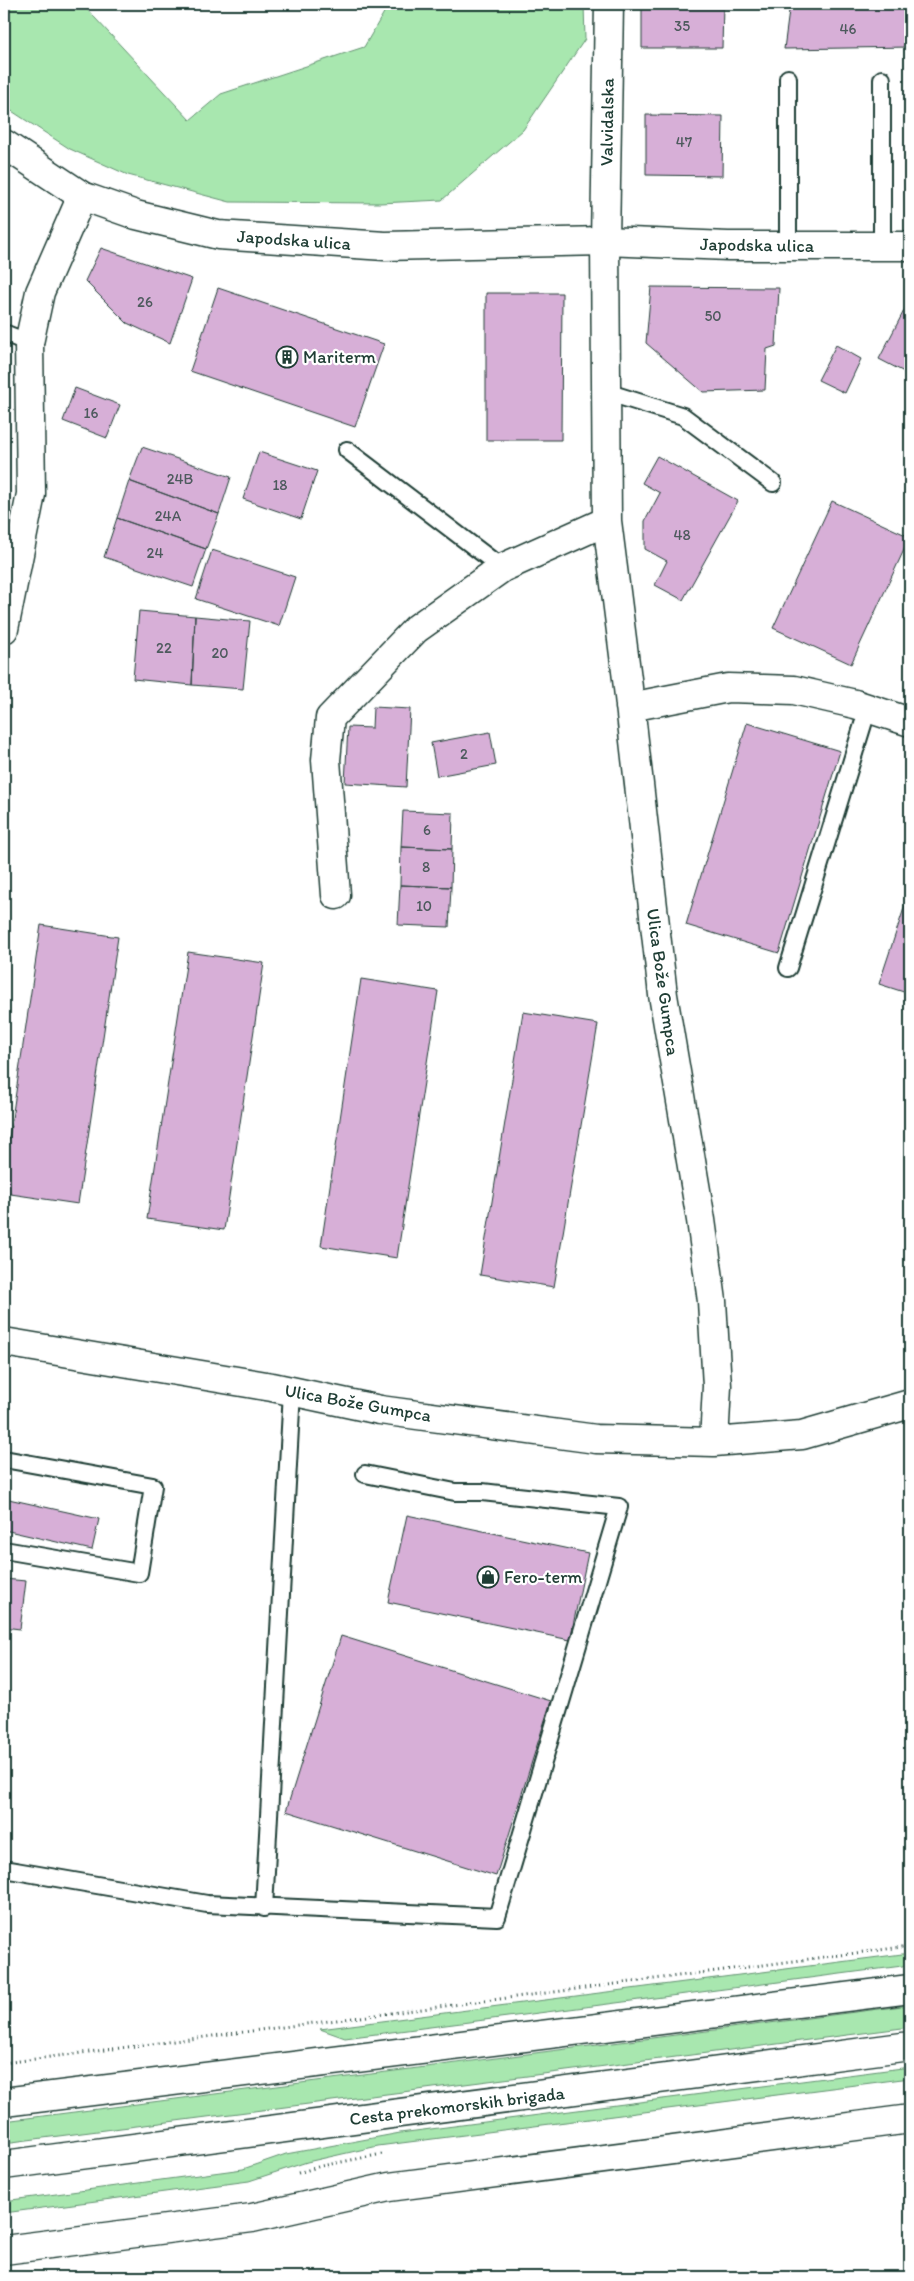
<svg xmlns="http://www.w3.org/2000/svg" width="914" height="2281" viewBox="0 0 914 2281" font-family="Itim,sans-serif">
  <rect width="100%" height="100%" fill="#fff"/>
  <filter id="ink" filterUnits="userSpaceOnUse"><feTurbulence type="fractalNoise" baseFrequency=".02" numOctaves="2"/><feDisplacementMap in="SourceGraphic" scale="10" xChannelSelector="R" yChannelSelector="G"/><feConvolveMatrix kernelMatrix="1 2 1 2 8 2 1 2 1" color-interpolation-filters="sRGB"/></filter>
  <g filter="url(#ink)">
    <!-- green -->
    <path fill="#a8e7af" stroke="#649272" d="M4,4H82L190,120L221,94L364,47L389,4H584L585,39L523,130L442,200L380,203L230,202L128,175L70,149L4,106Z
      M910,1953V1965L345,2038L320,2029Z
      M910,2005V2027L4,2143V2121Z
      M910,2067V2078L378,2146L307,2162L249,2181L4,2213V2201L243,2169L286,2154L400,2133Z"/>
    <!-- building -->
    <path fill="#d7afd7" stroke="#1f3d34" d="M642,4H723L722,48H642Z
      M801,4H910V47L784,49L789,11Z
      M646,115L723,116L722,176L646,175Z
      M101,248L192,279L170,343L127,323L85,281Z
      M651,287L779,288L776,346L767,349L765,390L703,392L646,343Z
      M218,288L384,344L355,427L190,371Z
      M486,293H562L561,440H486Z
      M909,301L910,302V375L879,359Z
      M836,345L861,359L845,393L818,380Z
      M75,388L120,405L107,438L63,421Z
      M142,447L231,477L219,514L129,481Z
      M259,452L317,471L301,519L243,499Z
      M657,456L738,501L683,600L655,585L667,561L645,549V521L660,493L642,483Z
      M129,481L219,514L206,549L117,518Z
      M832,501L910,537L851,664L773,628Z
      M117,518L206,549L193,587L104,557Z
      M212,550L295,577L279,626L196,599Z
      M139,611L195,616L192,685L133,679Z
      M195,616L250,621L243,689L192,685Z
      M373,707L410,709L406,787L345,783L348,727L372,728Z
      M747,723L840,751L779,953L686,925Z
      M490,732L496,765L437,776L431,743Z
      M403,811L453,813L452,849L401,847Z
      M401,847L452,849L451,887L400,885Z
      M400,885L451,887L449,927L398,925Z
      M910,890V994L879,984Z
      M41,925L118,937L78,1204L4,1193V1172Z
      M188,952L264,963L224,1230L147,1219Z
      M361,979L438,991L397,1258L321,1246Z
      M523,1012L598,1024L554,1287L480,1275Z
      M4,1498L99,1519L92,1550L4,1530Z
      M407,1515L588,1553L570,1640L388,1602Z
      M4,1579L26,1581L20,1629L4,1627Z
      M341,1636L551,1701L496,1876L286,1811Z"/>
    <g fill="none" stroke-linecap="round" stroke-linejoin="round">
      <!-- lane casing -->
      <g stroke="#1f3d34" stroke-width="20">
        <path id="lane" d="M788,246V78
          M882,246V79
          M4,333L29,343
          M606,392L683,416L773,483
          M347,450L502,568
          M788,968L868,708
          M4,1459L153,1486L139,1573L4,1550
          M4,1869L207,1904L497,1917L619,1507L482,1492H455L365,1474
          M264,1908L292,1391"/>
      </g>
      <!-- street casing -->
      <g stroke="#1f3d34" stroke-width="31">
        <path id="street" d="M609,4L605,241L607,521L627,679L663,995L701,1220L712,1301L717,1386L714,1442
          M4,629L31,494L29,343L40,292L82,196
          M630,707L728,688L794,690L855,704L910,722
          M336,895L326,760L330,718L416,629L502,568L607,521
          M4,1342L272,1387L380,1410L596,1439L714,1442L802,1435L910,1404
          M4,2250L252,2218L389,2187L910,2119"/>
      </g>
      <!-- secondary casing -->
      <g stroke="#1f3d34" stroke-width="31">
        <path id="secondary" d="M4,144L82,196L136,215L218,235L385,246L605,241L728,246H910
          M4,2102L910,1989
          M4,2165L910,2046"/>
      </g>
      <!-- path -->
      <path stroke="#1f3d34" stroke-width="3" stroke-dasharray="1 4" stroke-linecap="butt" d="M4,2063L910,1946
        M298,2173L321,2166L382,2154"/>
      <!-- lane -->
      <use href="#lane" stroke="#fff" stroke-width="16"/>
      <!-- street -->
      <use href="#street" stroke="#fff" stroke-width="28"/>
      <!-- secondary -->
      <use href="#secondary" stroke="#fff" stroke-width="28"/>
    </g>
  </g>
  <!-- icons -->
  <defs>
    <g id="building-ring" transform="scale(1.125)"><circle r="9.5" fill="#fff" stroke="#1f3d34" stroke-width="1.5"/><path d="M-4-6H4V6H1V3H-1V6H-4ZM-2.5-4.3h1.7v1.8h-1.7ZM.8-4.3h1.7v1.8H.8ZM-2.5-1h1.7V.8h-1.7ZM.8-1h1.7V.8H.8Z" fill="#1f3d34"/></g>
    <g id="shop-ring" transform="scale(1.125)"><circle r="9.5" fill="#fff" stroke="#1f3d34" stroke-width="1.5"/><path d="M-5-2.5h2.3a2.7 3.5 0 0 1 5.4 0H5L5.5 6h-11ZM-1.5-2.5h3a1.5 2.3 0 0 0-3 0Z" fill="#1f3d34"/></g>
  </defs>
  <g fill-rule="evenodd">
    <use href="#building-ring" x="287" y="357"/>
    <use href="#shop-ring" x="488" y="1577"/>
  </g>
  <g text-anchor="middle" stroke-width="4.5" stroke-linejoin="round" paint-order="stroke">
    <!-- number labels -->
    <g font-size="15" fill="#4d5a5d">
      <text x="682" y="31">35</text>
      <text x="848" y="34">46</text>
      <text x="684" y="147">47</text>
      <text x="145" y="307">26</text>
      <text x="713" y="321">50</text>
      <text x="91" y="418">16</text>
      <text x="180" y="484">24B</text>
      <text x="280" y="490">18</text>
      <text x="168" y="521">24A</text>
      <text x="682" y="540">48</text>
      <text x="155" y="558">24</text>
      <text x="164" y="653">22</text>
      <text x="220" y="658">20</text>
      <text x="464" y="759">2</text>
      <text x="427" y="835">6</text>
      <text x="426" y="872">8</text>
      <text x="424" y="911">10</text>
    </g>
    <!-- street labels -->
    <g font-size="18" fill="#1f3d34" stroke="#fff">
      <text transform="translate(607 122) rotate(-89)" y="6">Valvidalska</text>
      <text transform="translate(294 240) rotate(4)" y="6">Japodska ulica</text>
      <text transform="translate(757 245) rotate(1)" y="6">Japodska ulica</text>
      <text transform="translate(663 982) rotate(82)" y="6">Ulica Bože Gumpca</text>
      <text transform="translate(358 1403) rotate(10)" y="6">Ulica Bože Gumpca</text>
      <text transform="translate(457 2106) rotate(-7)" y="6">Cesta prekomorskih brigada</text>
    </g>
    <!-- poi labels -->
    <g font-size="18" fill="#1f3d34" stroke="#fff" text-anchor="start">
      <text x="303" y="363">Mariterm</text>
      <text x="504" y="1583">Fero-term</text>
    </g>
  </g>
  <!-- margin -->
  <rect width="914" height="2281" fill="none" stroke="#fff" stroke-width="20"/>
  <rect x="10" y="10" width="894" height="2261" fill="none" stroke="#1f3d34" stroke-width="2" filter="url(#ink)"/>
</svg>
